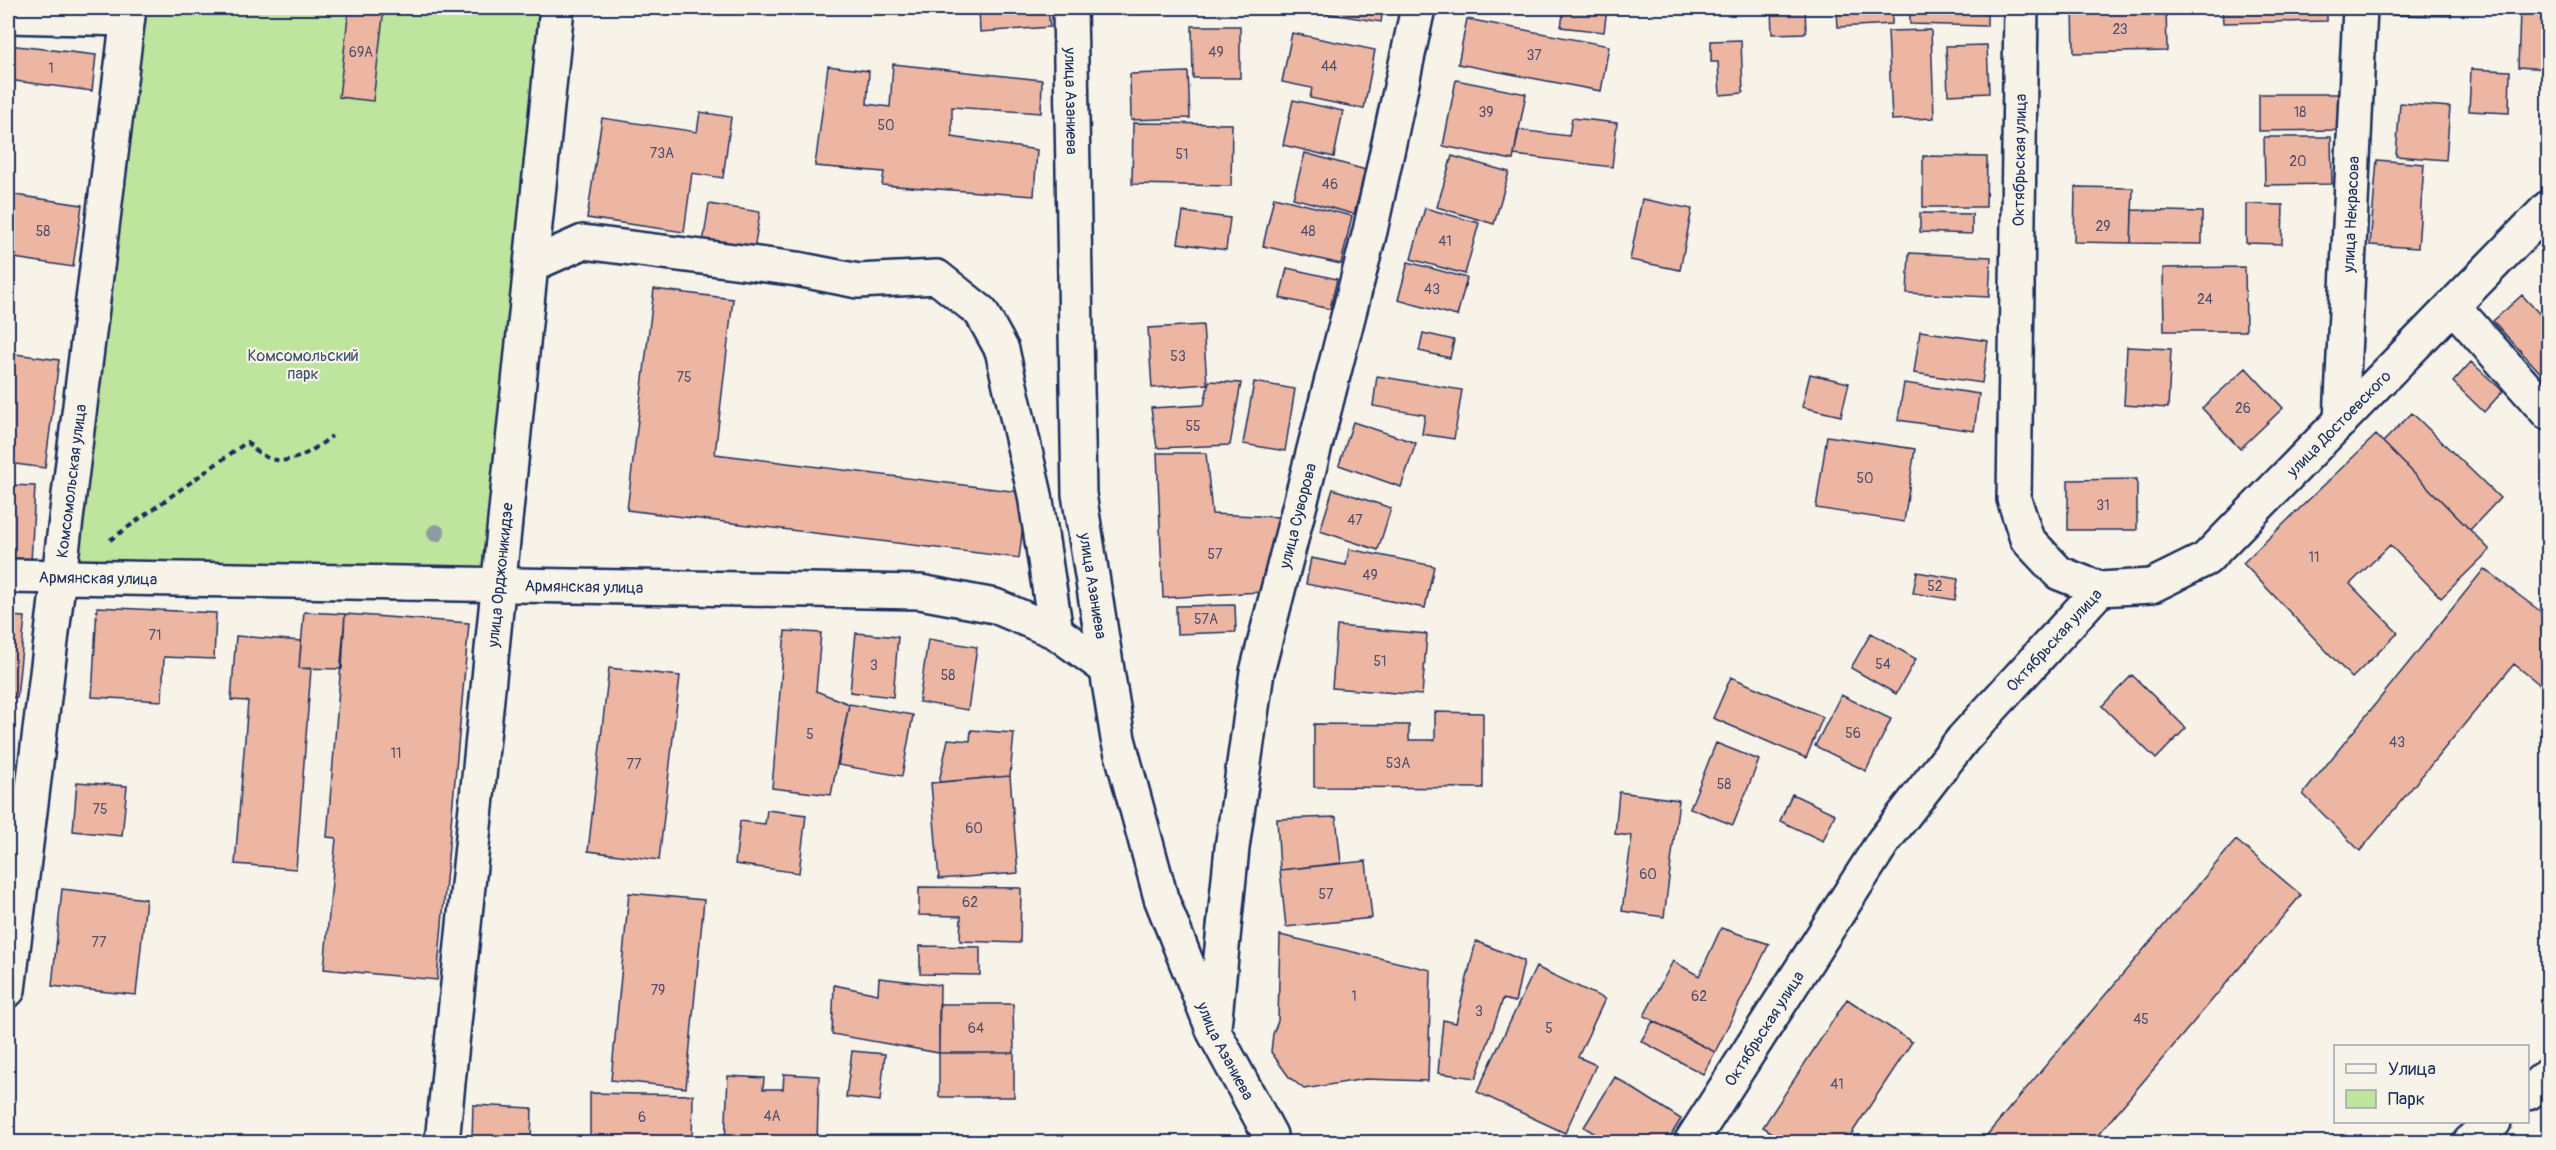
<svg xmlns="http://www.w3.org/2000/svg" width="2556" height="1150" viewBox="0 0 2556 1150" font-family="Pangolin,sans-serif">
  <rect width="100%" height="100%" fill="#f7f3e8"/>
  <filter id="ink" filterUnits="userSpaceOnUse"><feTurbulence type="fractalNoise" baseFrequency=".0167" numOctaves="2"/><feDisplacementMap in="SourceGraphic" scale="12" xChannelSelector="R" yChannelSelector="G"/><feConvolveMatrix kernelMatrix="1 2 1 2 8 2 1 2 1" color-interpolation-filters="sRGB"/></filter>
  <g filter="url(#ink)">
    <!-- green -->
    <path fill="#bee49e" stroke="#6c8a7e" stroke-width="1.5" d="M129,8H557L499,586L59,577Z"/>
    <!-- building -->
    <path fill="#edb6a3" stroke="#1b2f5e" stroke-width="1.5" d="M349,8H384L373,101L339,97Z
      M979,8H1048L1050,27L980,32Z
      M1325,8H1383L1381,22L1324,13Z
      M1564,8H1607L1604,32L1561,27Z
      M1771,8H1805L1806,33L1772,34Z
      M1892,8V24L1838,27L1837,11Z
      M1910,8H1987V26L1910,24Z
      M2073,8H2166L2167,51L2074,53Z
      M2222,8H2327V21L2223,23Z
      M2389,8H2451V16L2389,15Z
      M2520,11L2548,13V69L2518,67Z
      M1467,19L1609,46L1601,91L1458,64Z
      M1192,26H1240V78H1193Z
      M1931,30L1934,118L1892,120L1888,31Z
      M1292,33L1375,50L1364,109L1310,98L1312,88L1282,82Z
      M1741,40L1743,93L1720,95L1718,62H1711V41Z
      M8,45L96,55L92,91L8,80Z
      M1987,45L1989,93L1948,95L1946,46Z
      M893,64L1042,80L1041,113L952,107V137L1037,150L1034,196L882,185L884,172L815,166L828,66L869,71L867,104L890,107Z
      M2471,69L2510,71L2509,113L2469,111Z
      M1188,72L1190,118L1131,120L1130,74Z
      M1456,80L1526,94L1513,160L1443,146Z
      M2259,94H2342V130L2259,131Z
      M1293,100L1343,111L1334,157L1283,145Z
      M2400,103L2450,107L2446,160L2396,156Z
      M700,112L731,117L723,178L692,173L684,232L587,218L602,118L697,132Z
      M1572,118L1617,123L1612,167L1514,155L1518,130L1569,136Z
      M1133,123L1232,124L1231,186L1132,184Z
      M2264,137H2331L2332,184L2265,185Z
      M1305,153L1366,170L1354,214L1293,198Z
      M1452,156L1509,172L1494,224L1437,207Z
      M1923,156L1987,157L1986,207H1923Z
      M2377,160L2424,164L2418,248L2370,245Z
      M2075,187L2133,188L2131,243L2074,242Z
      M8,194L82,205L73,267L8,257Z
      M1274,197L1352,216L1341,264L1263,246Z
      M1642,199L1692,209L1680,270L1630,260Z
      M709,204L760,212L754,250L703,243Z
      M2246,204L2283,205L2282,244L2246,243Z
      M1425,208L1479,223L1465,274L1411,259Z
      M2132,210L2202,212V244L2131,243Z
      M1183,212L1230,218L1226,250L1178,243Z
      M1920,213L1972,214V234L1920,232Z
      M1909,253L1991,257L1989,297L1907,293Z
      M1408,262L1467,278L1457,316L1398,300Z
      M2245,267L2246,331H2164L2163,268Z
      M1287,268L1337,279L1330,309L1280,298Z
      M654,289L733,299L715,454L1027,493L1019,558L627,510Z
      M2522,295L2548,323V381L2493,321Z
      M1203,325L1207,384L1152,388L1148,328Z
      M1920,331L1988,341L1982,383L1914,373Z
      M1423,333L1454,340L1450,358L1419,351Z
      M2127,347L2171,349L2168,408L2124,405Z
      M8,353L59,360L45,468L8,463Z
      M2471,362L2503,391L2484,412L2453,382Z
      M2246,368L2283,408L2240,449L2202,408Z
      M1810,374L1849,383L1841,416L1802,407Z
      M1377,376L1462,390L1454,439L1422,434L1425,415L1373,406Z
      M1209,381L1241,383L1230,445L1157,448L1151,408L1204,405Z
      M1254,382L1295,389L1285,451L1243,444Z
      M1904,383L1979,394L1974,431L1898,420Z
      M2412,413L2500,498L2470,530L2383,442Z
      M1353,422L1416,443L1401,487L1339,465Z
      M2376,435L2490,550L2441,598L2390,545L2350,584L2398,633L2352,678L2243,563Z
      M1827,436L1915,449L1904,522L1816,508Z
      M1157,453H1206L1212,514L1279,517L1259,592L1163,598Z
      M2137,479V530H2068V480Z
      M8,485L35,486L31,563L8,562Z
      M1333,489L1391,508L1378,550L1320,531Z
      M1349,549L1434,566L1425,608L1306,584L1311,558L1346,565Z
      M2484,569L2548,617V691L2514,664L2360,851L2303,794Z
      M1917,572L1958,579L1955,600L1913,593Z
      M1235,605L1236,632L1177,634L1176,606Z
      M97,607L216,613L214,659L164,657L162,701L92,697Z
      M304,612L345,614L342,669L299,668Z
      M345,614L469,623L437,980L324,969L336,838L327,837Z
      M8,616L25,617L17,698L8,697Z
      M1337,626L1427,634L1422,695L1332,688Z
      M785,631L821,633L816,691L849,704L831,795L772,788Z
      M856,633L898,637L893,697L850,692Z
      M1871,633L1916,659L1896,694L1851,668Z
      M236,636L301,641L299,668L311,669L296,869L235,864L248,701L231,700Z
      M928,639L977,647L968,710L919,702Z
      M609,668L680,676L659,860L588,851Z
      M2132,675L2186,728L2156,759L2102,706Z
      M1731,677L1823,717L1806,758L1713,718Z
      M1841,695L1891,719L1866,771L1815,746Z
      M849,704L913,715L902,776L838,765Z
      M1435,712L1483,713V788L1314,787V724L1409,725V740H1435Z
      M971,730L1014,733L1010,776L939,782L948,739L970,741Z
      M1716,743L1759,760L1733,825L1690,808Z
      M1010,776L1018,873L939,879L931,783Z
      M77,782L127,786L122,836L73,831Z
      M1619,792L1679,800L1664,917L1622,911L1632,836L1615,834Z
      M1792,794L1835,814L1823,841L1780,821Z
      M767,810L806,815L799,873L735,864L740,821L765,824Z
      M1336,817L1341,863L1280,870L1277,819Z
      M2236,840L2301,895L2092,1142H1981Z
      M1366,861L1372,918L1286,927L1280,870Z
      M919,887L1021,888L1020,943L960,941L961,916L919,915Z
      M62,889L146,899L136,995L52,986Z
      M629,893L704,900L686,1088L611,1080Z
      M1721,928L1769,944L1715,1052L1644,1016L1673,961L1699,976Z
      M1280,935L1431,970L1428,1081L1365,1079L1304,1089L1289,1077L1271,1052L1273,1034L1278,1021Z
      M1476,941L1524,961L1515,1002L1503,999L1476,1078L1438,1073L1443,1020L1456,1023Z
      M920,946L980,947V975L920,974Z
      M1536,967L1605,999L1578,1057L1596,1065L1565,1133L1477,1092Z
      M879,978L940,985L939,1053L832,1034L834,985L878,994Z
      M1847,999L1912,1042L1846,1142H1787L1763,1127Z
      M939,1004H1013L1014,1053H939Z
      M1653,1021L1715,1052L1703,1074L1641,1041Z
      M852,1051L885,1054L880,1101L846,1097Z
      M939,1053H1014V1097H939Z
      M784,1074L819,1076L817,1142H725L728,1076L764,1078L763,1089H783Z
      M1615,1077L1681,1119L1667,1142H1608L1584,1127Z
      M590,1093L693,1095L692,1142L590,1140Z
      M473,1105L532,1108L531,1142H472Z"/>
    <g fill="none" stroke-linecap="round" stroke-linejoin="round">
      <!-- minor casing -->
      <g stroke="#1b2f5e" stroke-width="38">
        <g id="minor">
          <path id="s1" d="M1070,8L1079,494L1118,739L1161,898L1214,1032L1270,1135"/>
          <path id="s2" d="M2021,8L2014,499L2027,539L2059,573L2100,589L2151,586L2206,559L2548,208"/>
          <path d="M8,16L127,19"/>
          <path d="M531,265L583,242L797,269L858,281L937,277L981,312L1002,350L1035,495L1056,632"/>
          <path d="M2453,306L2548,413"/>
          <path id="s3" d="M2341,421L2360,8"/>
          <path id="s4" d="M8,576L920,592L995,606L1056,632L1106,668"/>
          <path id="s5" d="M8,990L129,8"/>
          <path id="s6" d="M1214,1027L1232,848L1257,672L1370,231L1418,8"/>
          <path d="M2528,1093L2548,1075"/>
          <path id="s7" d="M442,1142L557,8"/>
          <path id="s8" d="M1691,1142L1883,842L1963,739L2100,589"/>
          <path d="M2470,1142L2494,1122"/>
        </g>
      </g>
      <!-- path -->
      <path stroke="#1b2f5e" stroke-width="4" stroke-dasharray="6 4.5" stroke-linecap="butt" d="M110,540L247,442C252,447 259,454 266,457C291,468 313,450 332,436"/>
      <!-- minor -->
      <use href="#minor" stroke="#f7f3e8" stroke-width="33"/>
    </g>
    <!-- trees -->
    <circle fill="#909ba3" cx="436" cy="533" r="9"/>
  </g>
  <g text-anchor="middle" stroke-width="4.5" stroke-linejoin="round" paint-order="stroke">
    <!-- number labels -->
    <g font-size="14" fill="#50516f">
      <text x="2120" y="34">23</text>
      <text x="361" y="57">69А</text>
      <text x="1216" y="57">49</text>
      <text x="1534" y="60">37</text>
      <text x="1329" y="71">44</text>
      <text x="51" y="73">1</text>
      <text x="1486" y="117">39</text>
      <text x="2300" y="117">18</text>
      <text x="886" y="130">50</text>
      <text x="662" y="158">73А</text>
      <text x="1182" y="159">51</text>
      <text x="2298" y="166">20</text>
      <text x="1330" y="189">46</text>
      <text x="2103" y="231">29</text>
      <text x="43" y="236">58</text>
      <text x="1308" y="236">48</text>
      <text x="1445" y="246">41</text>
      <text x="1432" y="294">43</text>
      <text x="2205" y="304">24</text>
      <text x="1178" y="361">53</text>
      <text x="684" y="382">75</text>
      <text x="2243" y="413">26</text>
      <text x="1193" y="431">55</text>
      <text x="1865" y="483">50</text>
      <text x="2103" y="510">31</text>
      <text x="1355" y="525">47</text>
      <text x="1215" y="559">57</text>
      <text x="2314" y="562">11</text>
      <text x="1370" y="580">49</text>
      <text x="1935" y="591">52</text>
      <text x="1206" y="624">57А</text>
      <text x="155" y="640">71</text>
      <text x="1380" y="666">51</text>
      <text x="1883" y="669">54</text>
      <text x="874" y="670">3</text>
      <text x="948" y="680">58</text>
      <text x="1853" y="738">56</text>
      <text x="810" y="739">5</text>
      <text x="2397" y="747">43</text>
      <text x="396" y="758">11</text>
      <text x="1398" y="768">53А</text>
      <text x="634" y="769">77</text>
      <text x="1724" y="789">58</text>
      <text x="100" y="814">75</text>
      <text x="974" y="833">60</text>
      <text x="1648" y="879">60</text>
      <text x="1326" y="899">57</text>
      <text x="970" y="907">62</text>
      <text x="99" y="947">77</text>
      <text x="658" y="995">79</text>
      <text x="1354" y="1001">1</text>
      <text x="1699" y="1001">62</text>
      <text x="1479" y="1016">3</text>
      <text x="2141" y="1024">45</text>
      <text x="976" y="1033">64</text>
      <text x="1549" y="1033">5</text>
      <text x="1837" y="1089">41</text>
      <text x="772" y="1121">4А</text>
      <text x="642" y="1122">6</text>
    </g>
    <!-- street labels -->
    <g font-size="16" fill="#1b2f5e" stroke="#f7f3e8">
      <text dy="6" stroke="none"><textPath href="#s1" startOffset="93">улица Азаниева</textPath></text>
      <text transform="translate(2019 160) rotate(-89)" y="6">Октябрьская улица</text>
      <text dy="6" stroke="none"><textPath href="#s3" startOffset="207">улица Некрасова</textPath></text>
      <text dy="6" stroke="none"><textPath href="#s2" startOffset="926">улица Достоевского</textPath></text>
      <text dy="6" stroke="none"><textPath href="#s5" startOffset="513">Комсомольская улица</textPath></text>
      <text dy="6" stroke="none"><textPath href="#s6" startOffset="519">улица Суворова</textPath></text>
      <text dy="6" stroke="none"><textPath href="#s7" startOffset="570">улица Орджоникидзе</textPath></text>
      <text dy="6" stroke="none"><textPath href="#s4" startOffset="90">Армянская улица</textPath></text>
      <text dy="6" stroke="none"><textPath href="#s1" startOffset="579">улица Азаниева</textPath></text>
      <text dy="6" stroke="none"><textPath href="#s4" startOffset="576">Армянская улица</textPath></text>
      <text dy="6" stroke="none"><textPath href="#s8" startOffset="621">Октябрьская улица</textPath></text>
      <text dy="6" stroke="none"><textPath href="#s8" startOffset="135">Октябрьская улица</textPath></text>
      <text dy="6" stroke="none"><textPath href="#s1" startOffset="1065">улица Азаниева</textPath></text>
    </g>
    <!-- park labels -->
    <g font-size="16" fill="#3c536b" stroke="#f7f3e8">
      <text x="303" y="361">Комсомольский<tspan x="303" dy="18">парк</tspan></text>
    </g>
  </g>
  <!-- margin -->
  <rect width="2556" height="1150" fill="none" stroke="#f7f3e8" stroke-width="30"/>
  <rect x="15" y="15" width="2526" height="1120" fill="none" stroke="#1b2f5e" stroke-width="2" filter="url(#ink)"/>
  <!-- legend -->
  <rect x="2334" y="1045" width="195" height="78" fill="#f7f3e8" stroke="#9fa5b1" stroke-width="1.5"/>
  <rect x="2346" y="1064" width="30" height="9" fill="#f7f3e8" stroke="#9fa5b1" stroke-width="1.5"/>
  <text x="2388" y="1075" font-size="18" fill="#1b2f5e">Улица</text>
  <rect x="2346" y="1090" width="30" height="18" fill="#bee49e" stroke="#9fa5b1" stroke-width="1.5"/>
  <text x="2388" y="1105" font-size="18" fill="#1b2f5e">Парк</text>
</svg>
